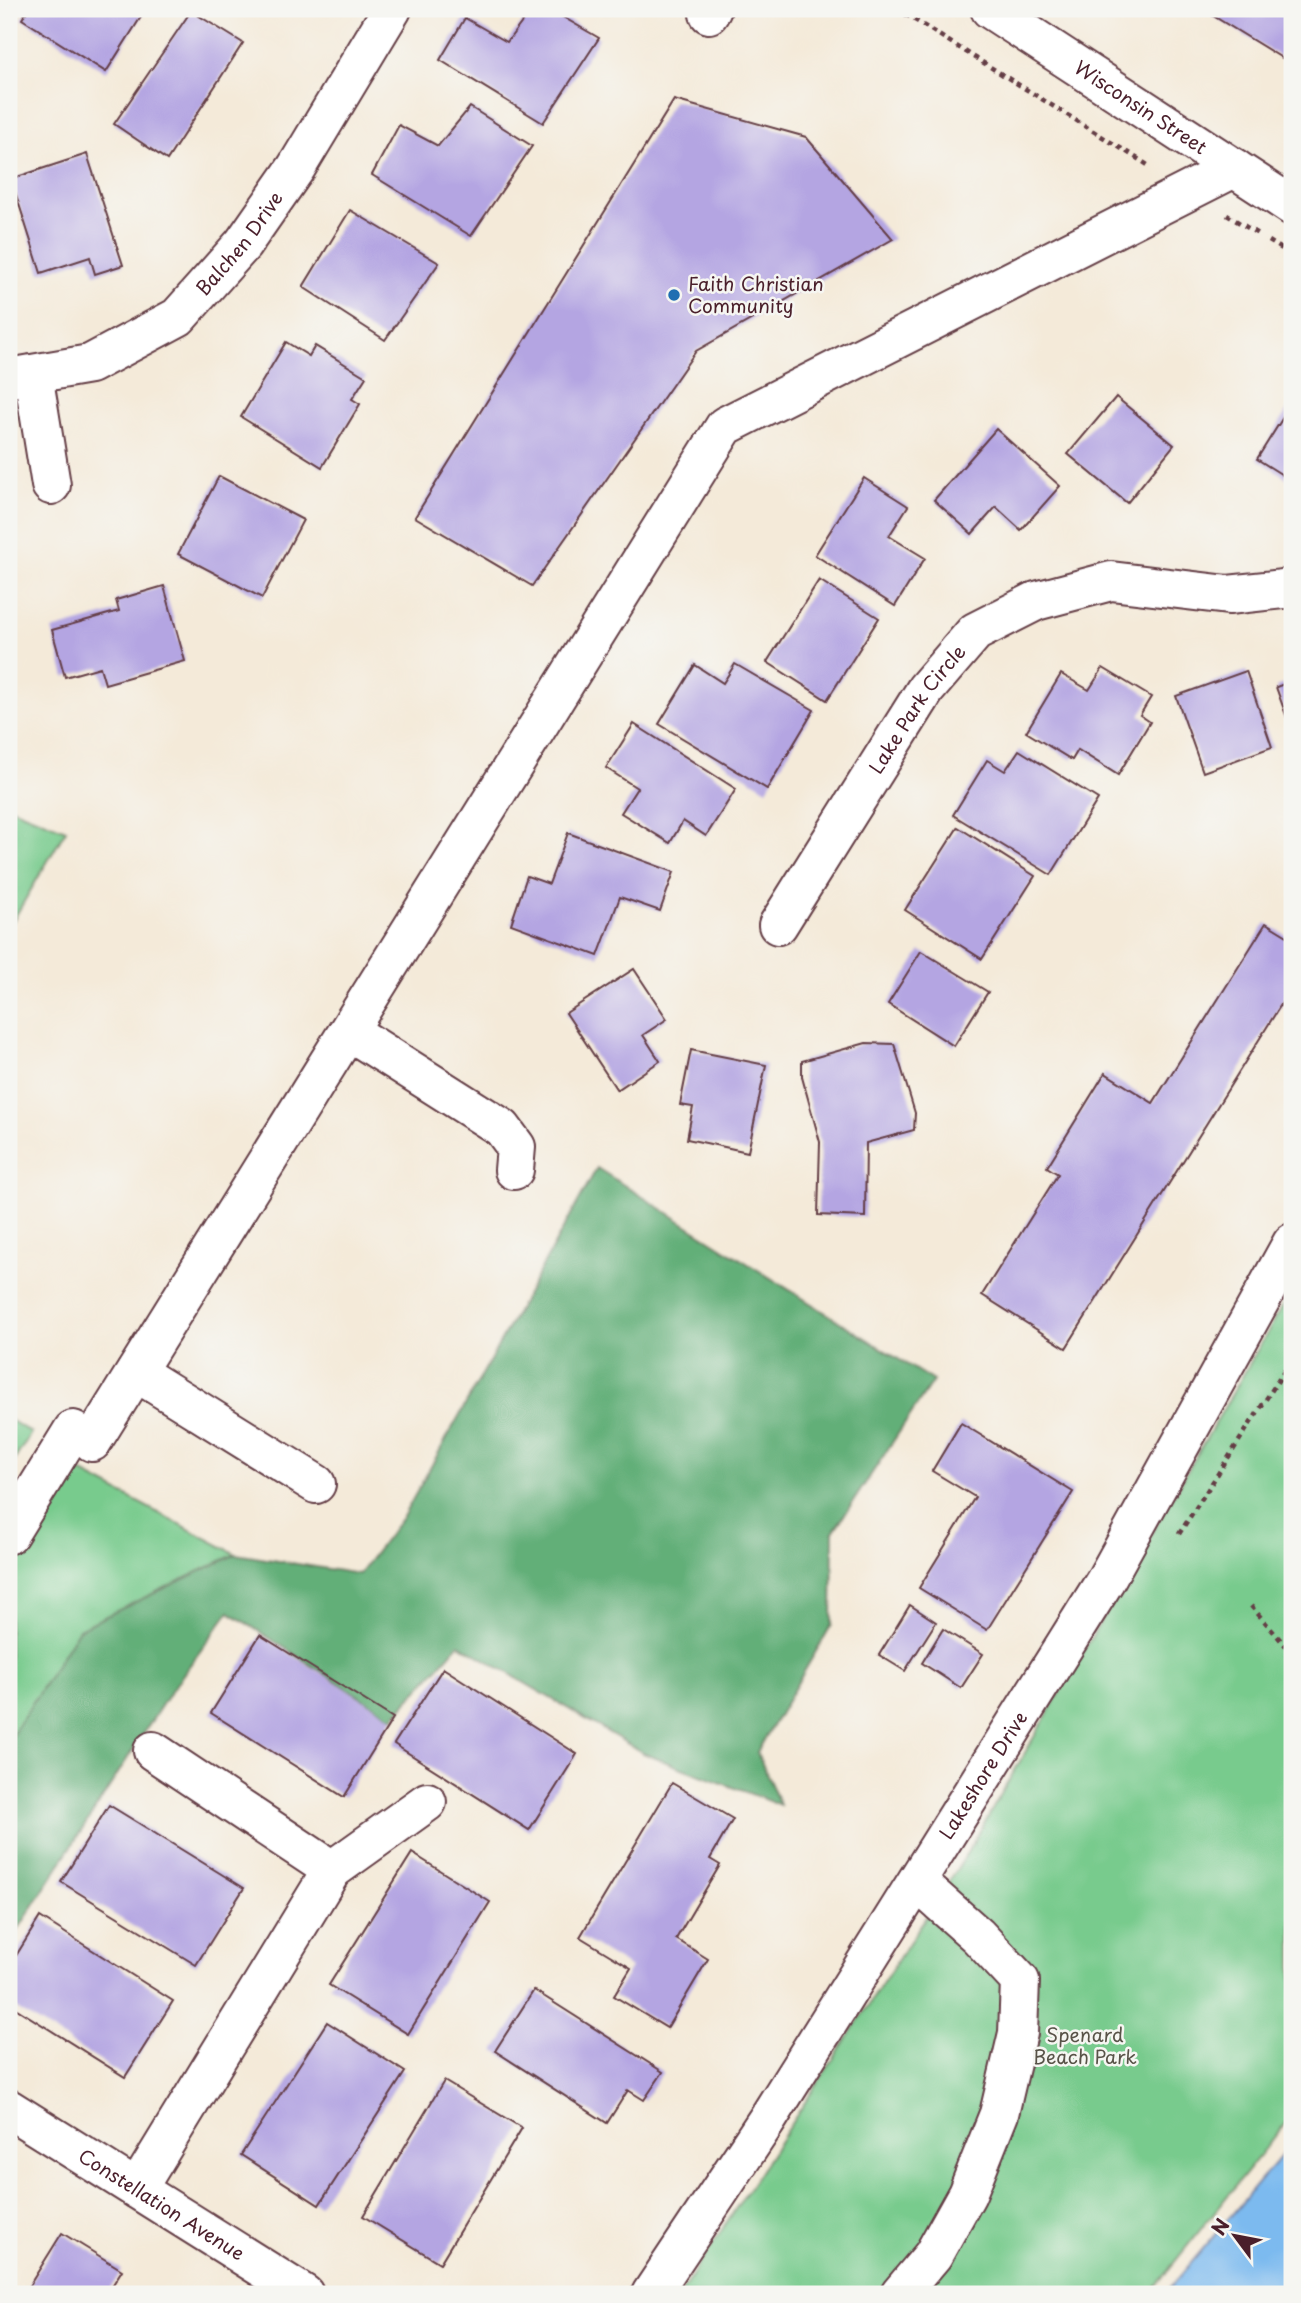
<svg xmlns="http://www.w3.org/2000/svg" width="1301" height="2303" viewBox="0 0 1301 2303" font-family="'Playpen Sans',sans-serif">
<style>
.green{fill:#78cb8d;stroke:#61755c;stroke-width:2}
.forest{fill:#62af78;stroke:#566752;stroke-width:2}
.water{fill:#7bbaef;stroke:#626c8d;stroke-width:2}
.building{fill:#b4a5e2}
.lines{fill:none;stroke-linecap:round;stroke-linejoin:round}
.minor-casing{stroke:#643d45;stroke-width:42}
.path{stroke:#643d45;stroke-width:4.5;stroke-dasharray:5 5;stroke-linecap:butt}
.minor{stroke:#fff;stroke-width:38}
.poi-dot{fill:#1f6fb2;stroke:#f6f6f2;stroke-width:2.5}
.labels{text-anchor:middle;stroke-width:5;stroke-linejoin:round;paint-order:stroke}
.street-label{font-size:19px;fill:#4a1f2b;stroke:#f6f6f2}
.poi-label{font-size:19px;fill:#4a1f2b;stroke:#f6f6f2;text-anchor:start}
.park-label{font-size:19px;fill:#585348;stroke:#f6f6f2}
</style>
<rect width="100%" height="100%" fill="#f6f6f2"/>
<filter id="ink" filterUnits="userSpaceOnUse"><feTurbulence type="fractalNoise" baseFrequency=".0143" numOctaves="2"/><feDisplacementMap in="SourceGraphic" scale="14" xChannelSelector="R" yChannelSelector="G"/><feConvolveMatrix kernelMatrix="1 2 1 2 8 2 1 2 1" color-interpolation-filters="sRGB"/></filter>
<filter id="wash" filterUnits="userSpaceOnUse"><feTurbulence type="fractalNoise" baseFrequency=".00686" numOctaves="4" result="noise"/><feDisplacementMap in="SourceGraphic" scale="28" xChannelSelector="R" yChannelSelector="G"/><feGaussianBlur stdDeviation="1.57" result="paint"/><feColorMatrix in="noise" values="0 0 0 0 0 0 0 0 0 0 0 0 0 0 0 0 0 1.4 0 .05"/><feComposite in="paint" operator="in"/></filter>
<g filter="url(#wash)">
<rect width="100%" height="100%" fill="#f4ead9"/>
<g class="green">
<polygon points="9,807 66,830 9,927"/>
<polygon points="1292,1290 1292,2115 1149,2294 680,2294 963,1860"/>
<polygon points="9,1419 31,1433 9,1469"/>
<polygon points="64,1463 236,1554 79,1629 9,1740 9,1550"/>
</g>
<polygon class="forest" points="597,1168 933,1381 833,1532 832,1624 757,1752 780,1805 645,1754 459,1644 393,1718 229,1612 170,1692 9,1944 9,1740 79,1629 236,1554 359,1574 404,1515"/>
<polygon class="water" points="1292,2143 1292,2294 1165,2294"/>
<g id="blocks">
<g class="building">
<polygon points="28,9 146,9 106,72 22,19"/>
<polygon points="532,9 549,9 599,38 543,123 440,60 465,18 507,42"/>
<polygon points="1202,9 1292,9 1292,60 1290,63"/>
<polygon points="191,11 243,43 167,160 114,124"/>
<polygon points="674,100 806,137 893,239 696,351 532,586 415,517"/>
<polygon points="470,107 532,146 471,236 372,175 399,125 438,146"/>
<polygon points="87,154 123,265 95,274 90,257 41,273 11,179"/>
<polygon points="350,210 439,263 385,340 303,287"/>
<polygon points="286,342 309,356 315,346 366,377 352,399 360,404 322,467 241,417"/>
<polygon points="1116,397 1174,445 1127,503 1068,454"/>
<polygon points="1292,403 1292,481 1257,459"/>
<polygon points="996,429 1060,486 1021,530 996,507 972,534 934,500"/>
<polygon points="219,476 303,520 262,598 178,554"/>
<polygon points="864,478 908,506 889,536 925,558 895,606 815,555"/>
<polygon points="819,580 879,618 827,700 767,662"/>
<polygon points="164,586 185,661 105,684 100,667 65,677 52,630 119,611 116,600"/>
<polygon points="735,664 814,710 767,789 659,724 695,665 723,683"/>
<polygon points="1103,668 1151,697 1140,715 1150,722 1118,775 1078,750 1072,760 1026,732 1061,674 1089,690"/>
<polygon points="1246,671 1272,747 1203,772 1176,696"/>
<polygon points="1292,681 1292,732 1276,687"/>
<polygon points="634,724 736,789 706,836 683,821 670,843 621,813 637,788 606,768"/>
<polygon points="1019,750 1098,799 1051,875 953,815 987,760 1005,771"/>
<polygon points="958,827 1035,876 982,959 905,910"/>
<polygon points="568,833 674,872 660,911 620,897 598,956 511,924 527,876 549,884"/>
<polygon points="1266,923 1292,939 1292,987 1066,1348 982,1295 1058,1174 1047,1167 1105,1073 1153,1103"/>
<polygon points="921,951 988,992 954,1046 888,1004"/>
<polygon points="634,969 667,1019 643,1035 660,1061 617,1090 566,1013"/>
<polygon points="866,1043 894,1044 915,1113 914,1130 866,1143 865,1217 818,1215 820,1142 802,1077 802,1061"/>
<polygon points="691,1050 766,1065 748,1152 687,1139 693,1107 680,1105"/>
<polygon points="961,1423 1073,1492 987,1630 919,1588 975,1497 932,1471"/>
<polygon points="910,1605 936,1622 905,1671 879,1655"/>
<polygon points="943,1629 983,1654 961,1688 922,1663"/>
<polygon points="260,1635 393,1718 344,1797 211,1713"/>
<polygon points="443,1668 577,1754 529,1830 394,1744"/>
<polygon points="672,1783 733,1819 710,1859 720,1865 676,1939 708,1959 667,2028 614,1996 631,1968 580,1937"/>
<polygon points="109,1805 244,1888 196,1965 61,1882"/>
<polygon points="412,1853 490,1902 408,2034 329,1985"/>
<polygon points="40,1917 173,2001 125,2077 9,2004 9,1967"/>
<polygon points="534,1990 663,2072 644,2100 628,2090 607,2123 495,2051"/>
<polygon points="327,2022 405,2072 319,2205 241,2155"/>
<polygon points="444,2081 522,2128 440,2263 363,2216"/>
<polygon points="62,2233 122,2270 107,2294 24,2294"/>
</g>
</g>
</g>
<g filter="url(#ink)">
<use href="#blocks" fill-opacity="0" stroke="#643d45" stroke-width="2"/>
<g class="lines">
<defs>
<g id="minor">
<path id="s1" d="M990,9L1292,206"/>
<polyline points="709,14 712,9"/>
<polyline points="33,374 51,485"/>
<path id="s2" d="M9,378L90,364L178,317L243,244L296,168L392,9"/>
<path id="s3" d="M778,925L926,689L975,632L1036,601L1111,581L1228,595L1292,588"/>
<polyline points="349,1031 502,1128 516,1147 514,1170"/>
<polyline points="136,1372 316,1484"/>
<polyline points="92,1442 725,426 1234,168"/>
<polyline points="9,1534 73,1430"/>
<polyline points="332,1870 427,1802"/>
<path id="s4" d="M9,2109L304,2294"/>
<polyline points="137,2189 332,1870 153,1751"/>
<path id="s5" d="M651,2294L767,2120L1105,1581L1292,1243"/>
<polyline points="900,2294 933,2255 967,2194 999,2114 1018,2033 1020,1981 978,1936 917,1882"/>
</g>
</defs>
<use href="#minor" class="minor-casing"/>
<g class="path">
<polyline points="897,9 1151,167"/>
<polyline points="1227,215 1261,236"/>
<polyline points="1269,241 1292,255"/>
<polyline points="1179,1534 1292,1359"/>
<polyline points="1251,1606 1292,1653"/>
</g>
<use href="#minor" class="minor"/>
</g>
</g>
<circle class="poi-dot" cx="674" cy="295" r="7"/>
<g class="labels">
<g class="street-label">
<text dy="7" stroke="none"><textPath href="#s1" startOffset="180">Wisconsin Street</textPath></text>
<text dy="7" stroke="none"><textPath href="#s2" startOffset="278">Balchen Drive</textPath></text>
<text dy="7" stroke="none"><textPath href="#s3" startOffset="257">Lake Park Circle</textPath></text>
<text dy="7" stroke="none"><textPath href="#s5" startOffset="616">Lakeshore Drive</textPath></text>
<text dy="7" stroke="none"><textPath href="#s4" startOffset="180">Constellation Avenue</textPath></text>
</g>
<g class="poi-label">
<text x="688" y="291">Faith Christian<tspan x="688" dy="22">Community</tspan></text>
</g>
<g class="park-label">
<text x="1085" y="2042">Spenard<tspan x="1085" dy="22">Beach Park</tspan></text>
</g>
</g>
<rect width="1301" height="2303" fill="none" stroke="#f6f6f2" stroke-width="35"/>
<g transform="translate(1235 2236) rotate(302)" stroke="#f6f6f2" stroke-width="5" paint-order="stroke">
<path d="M0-5L12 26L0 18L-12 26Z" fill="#4a1f2b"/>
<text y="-10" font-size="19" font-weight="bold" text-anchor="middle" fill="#4a1f2b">N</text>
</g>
</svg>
